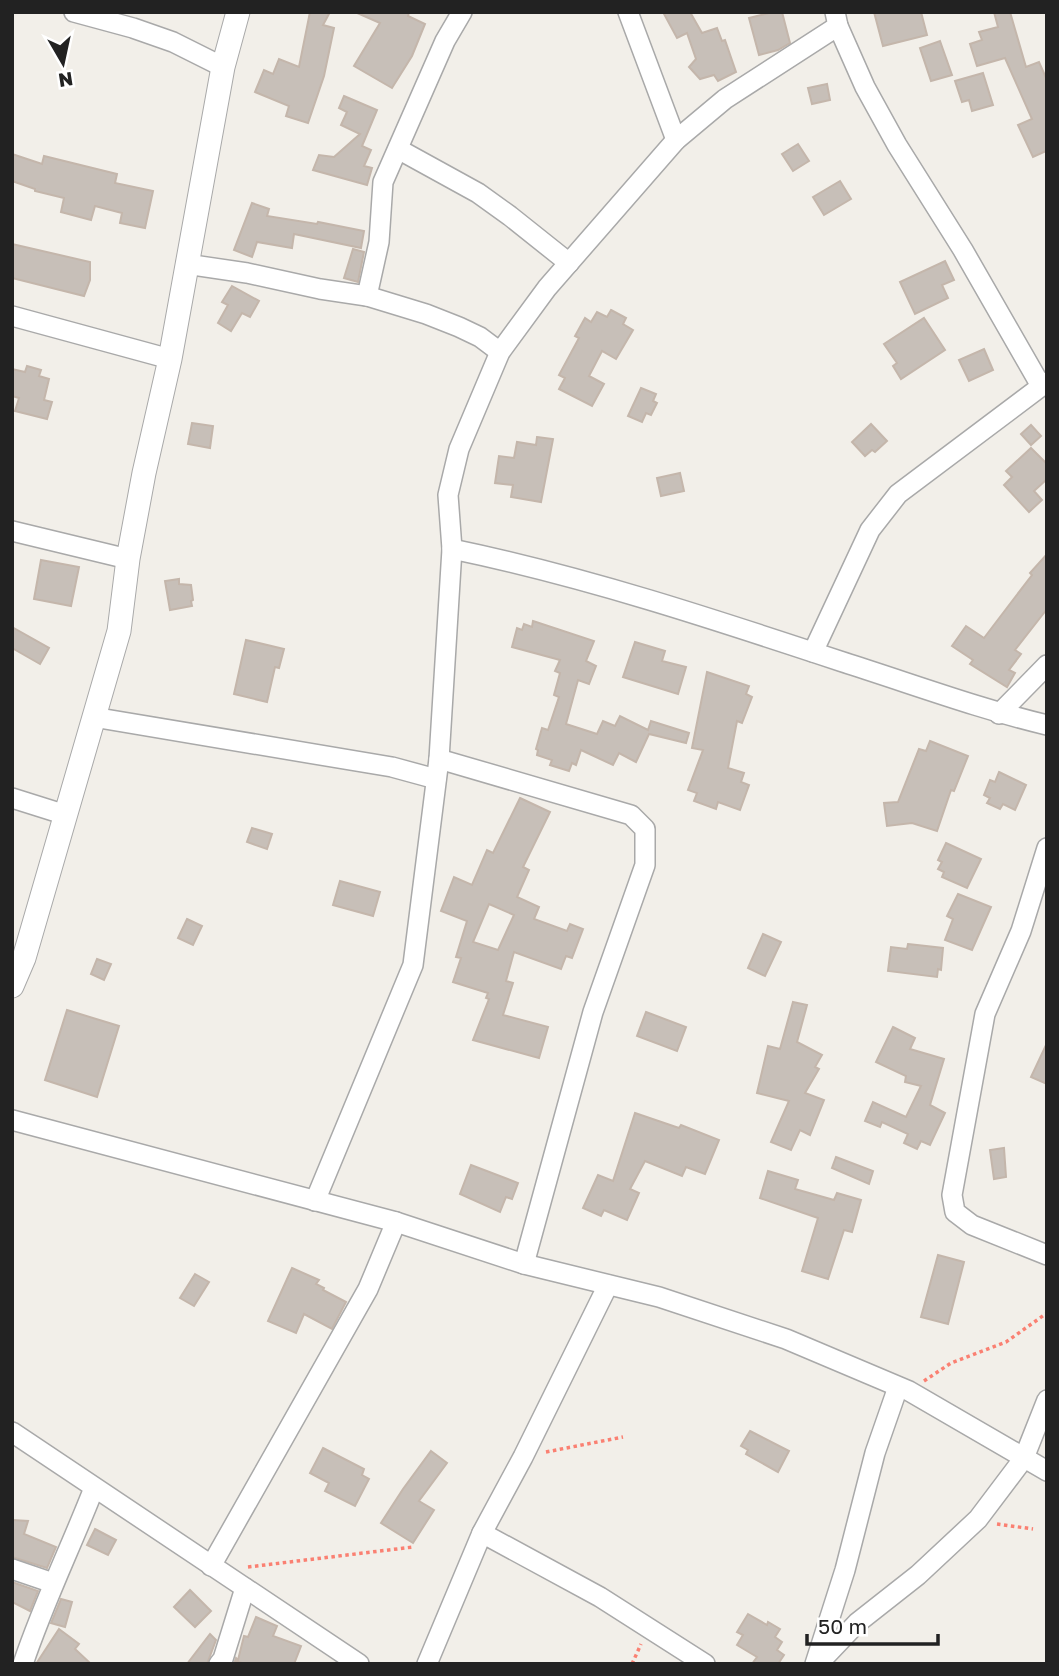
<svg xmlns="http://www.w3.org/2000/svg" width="1059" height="1676" viewBox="0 0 1059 1676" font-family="'Golos Text',sans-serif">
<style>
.building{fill:#c7bfb8;stroke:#c4b6ab;stroke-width:2;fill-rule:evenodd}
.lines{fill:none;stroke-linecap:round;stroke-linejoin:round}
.minor-casing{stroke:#a9a9a9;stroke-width:22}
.tertiary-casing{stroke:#a9a9a9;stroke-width:25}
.path{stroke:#fa8072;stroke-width:3.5;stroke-dasharray:3.5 3.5;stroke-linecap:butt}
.minor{stroke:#fff;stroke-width:19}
.tertiary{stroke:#fff;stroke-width:23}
</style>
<rect width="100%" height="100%" fill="#f2efe9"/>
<g class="building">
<polygon points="310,12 330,12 323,25 334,28 324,76 308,123 286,116 289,106 255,92 264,70 273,74 279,59 299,67"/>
<polygon points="355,12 409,12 408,16 425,24 412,56 392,88 354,66 380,23"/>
<polygon points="663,12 690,12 702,33 717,28 722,41 725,40 736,72 718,81 714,75 700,79 689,67 696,59 687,33 677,38"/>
<polygon points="773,12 782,12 790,43 778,50 759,55 749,18"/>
<polygon points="874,12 921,12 927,35 883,46"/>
<polygon points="994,12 1010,12 1026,67 1039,62 1047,80 1047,154 1046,151 1033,157 1018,125 1032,119 1005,58 977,66 970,44 982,40 979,32 998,27"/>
<polygon points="940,41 952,75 931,81 920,48"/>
<polygon points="983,73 993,105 972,111 969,100 962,102 955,81"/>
<polygon points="827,84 830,100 812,104 808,88"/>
<polygon points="344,96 377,110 362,146 371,150 364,166 372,168 367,185 313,170 319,155 334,157 360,134 341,125 347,112 339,108"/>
<polygon points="798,144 809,161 793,171 782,154"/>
<polygon points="12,154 42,164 44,156 117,174 115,183 153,191 145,228 120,223 122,213 95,206 91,220 61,212 64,198 35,191 35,189 12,181"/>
<polygon points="840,181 851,199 824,215 813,197"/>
<polygon points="252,203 269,209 267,216 317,224 318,222 364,231 361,248 294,234 292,248 257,242 252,257 234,250"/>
<polygon points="12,244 90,262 90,280 84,296 12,278"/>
<polygon points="353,249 364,252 358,282 344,278"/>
<polygon points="945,261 954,280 942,285 948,298 915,314 900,282"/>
<polygon points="232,286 259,301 250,317 242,313 231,331 218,323 228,305 222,302"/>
<polygon points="611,310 626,318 623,324 633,330 616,359 602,351 589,376 604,384 592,406 559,389 565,378 559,375 579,338 575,336 585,318 591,322 597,312 607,317"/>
<polygon points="924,318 945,350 901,379 893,366 897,363 884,344"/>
<polygon points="984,349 993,370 969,381 959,360"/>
<polygon points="27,366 41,370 39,376 49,379 44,400 52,402 47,419 15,411 19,398 12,396 12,369 25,372"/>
<polygon points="641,388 656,394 653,401 657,403 651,415 646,413 642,422 628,416"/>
<polygon points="192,423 213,426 210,448 188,444"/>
<polygon points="871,424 887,441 875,452 872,450 865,456 852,442"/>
<polygon points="1031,425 1041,436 1031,445 1021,434"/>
<polygon points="537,437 553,439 541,502 511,497 513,485 495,483 499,456 514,458 517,442 536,445"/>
<polygon points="1031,448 1047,464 1047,479 1034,491 1042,500 1029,512 1004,485 1012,477 1006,471"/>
<polygon points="680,473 684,491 661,496 657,478"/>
<polygon points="1047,554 1047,609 1015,650 1021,654 1009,670 1015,673 1007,687 970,664 973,660 952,646 966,626 984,638 1032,575 1030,573"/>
<polygon points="41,560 79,567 71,606 34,599"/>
<polygon points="179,579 179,584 191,585 193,600 191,601 192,606 170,610 165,581"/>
<polygon points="533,621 594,641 586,661 596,666 589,684 578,680 566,724 597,734 603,721 615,726 620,716 648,730 651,721 689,733 686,743 649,734 636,762 619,753 613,765 581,750 576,765 572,763 569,771 550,765 552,760 537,755 538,750 536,749 542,728 548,730 559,697 554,695 560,673 555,671 560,660 512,647 517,628 522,630 524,624 532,627"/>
<polygon points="12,627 49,648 40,664 12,648"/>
<polygon points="246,640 284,649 279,668 275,667 267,702 234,694"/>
<polygon points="635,642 665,651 662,661 686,667 678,694 623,677"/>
<polygon points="707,672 749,686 746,694 752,697 742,723 737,721 728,768 744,773 741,782 749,785 740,810 718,802 716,809 694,801 697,793 688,790 703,750 692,748"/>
<polygon points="930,741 968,756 954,791 951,790 937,831 912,823 887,826 884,803 898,802 919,749 926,751"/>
<polygon points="999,772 1026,785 1015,810 1003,804 1000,809 987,803 990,798 984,795 990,780 995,782"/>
<path d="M520,798L550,812L523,867L529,870L517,897L539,907L534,919L567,931L570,924L583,929L572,958L566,956L561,969L514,952L506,981L513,983L503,1015L548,1027L539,1058L473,1040L489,999L486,998L488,993L453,982L461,958L456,957L467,921L441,911L454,877L472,885L487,850L493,853ZM489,904L514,915L498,950L473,942Z"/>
<polygon points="252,828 272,834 267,849 247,842"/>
<polygon points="946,843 981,859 967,888 942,877 944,872 938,869 942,862 938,860"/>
<polygon points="340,881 380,892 373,916 333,905"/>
<polygon points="958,894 991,907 972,950 945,940 953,919 947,916"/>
<polygon points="187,919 202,926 193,945 178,938"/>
<polygon points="763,934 781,942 765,976 748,968"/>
<polygon points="908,944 943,948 941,970 938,969 937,977 888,971 891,947 907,949"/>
<polygon points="97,959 111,964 104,980 91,974"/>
<polygon points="793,1002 807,1005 797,1042 822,1055 815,1067 819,1069 805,1093 824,1100 810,1135 800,1130 791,1150 771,1142 789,1101 757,1093 768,1046 780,1049"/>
<polygon points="67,1010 119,1026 97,1097 45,1080"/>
<polygon points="646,1012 686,1027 677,1051 637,1036"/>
<polygon points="893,1027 915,1038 910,1049 944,1059 930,1105 945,1113 930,1145 921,1141 917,1149 904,1143 908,1134 882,1122 880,1127 865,1121 873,1102 906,1117 921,1086 905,1082 906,1076 876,1062"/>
<polygon points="1047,1043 1047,1084 1031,1077"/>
<polygon points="635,1113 679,1128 681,1125 719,1140 705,1174 686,1167 682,1176 645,1161 630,1189 639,1193 627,1220 604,1210 601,1216 583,1208 598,1175 613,1181"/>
<polygon points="1004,1148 1006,1177 994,1179 990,1150"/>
<polygon points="836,1157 873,1171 869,1184 832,1168"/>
<polygon points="471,1165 518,1183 512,1199 506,1197 500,1212 460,1194"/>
<polygon points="768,1171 798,1180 795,1189 834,1200 837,1193 861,1200 852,1232 844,1230 828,1279 802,1271 818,1218 760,1198"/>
<polygon points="938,1255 964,1262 948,1324 921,1317"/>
<polygon points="292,1268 319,1280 316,1284 324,1288 323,1290 346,1302 332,1329 304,1314 296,1333 268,1321"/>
<polygon points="195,1274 209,1282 194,1306 180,1298"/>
<polygon points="750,1431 789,1451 778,1472 746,1454 748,1450 741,1446"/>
<polygon points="323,1448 364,1469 362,1475 369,1479 355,1506 325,1491 329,1483 310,1473"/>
<polygon points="431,1451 447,1463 419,1501 434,1510 413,1543 381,1523 403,1489"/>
<polygon points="12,1520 28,1521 24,1534 56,1547 47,1568 12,1557"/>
<polygon points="95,1529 116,1540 108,1555 87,1545"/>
<polygon points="12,1582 38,1591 30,1611 12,1602"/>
<polygon points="190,1590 211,1611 195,1627 174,1607"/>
<polygon points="61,1599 72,1602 65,1627 51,1623"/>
<polygon points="748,1614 767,1625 768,1622 780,1629 775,1637 782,1642 777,1650 784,1655 778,1664 752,1664 757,1657 737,1645 743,1635 737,1632"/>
<polygon points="256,1617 277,1626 273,1636 301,1646 294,1664 245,1664 235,1661 236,1658 238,1660 244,1636 248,1637"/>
<polygon points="59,1629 79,1644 75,1649 91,1664 36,1664"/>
<polygon points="210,1634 216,1640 207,1664 187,1664"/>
</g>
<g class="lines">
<defs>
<g id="minor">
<polyline points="74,12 133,28 173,42 223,67"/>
<polyline points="628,12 676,140"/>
<polyline points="835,12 838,26 865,87 897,145 963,250 1041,386"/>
<polyline points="398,149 478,193 510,216 569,263"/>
<polyline points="186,264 247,273 320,289 367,296 426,314 459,327 480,337 500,352"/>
<polyline points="367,296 379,242 383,182 445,41 462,12"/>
<polyline points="12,316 170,359"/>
<polyline points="12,531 128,559"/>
<path d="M452,549C587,577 719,621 849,664C915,685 980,709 1047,725"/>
<polyline points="813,652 870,530 898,494 1047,382"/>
<polyline points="999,714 1047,665"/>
<polyline points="93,717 392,767 436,779"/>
<polyline points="439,759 631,815 645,829 645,865 593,1012 524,1264"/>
<polyline points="12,798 66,815"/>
<polyline points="1047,848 1021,931 985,1014 952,1195 955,1212 972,1225 1047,1255"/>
<polyline points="12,1120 396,1222 524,1264 659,1297 786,1339 909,1391 1047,1471"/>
<polyline points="315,1201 413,965 439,759 452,549 448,495 459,449 500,352 547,288 676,140 725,99 838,26"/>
<polyline points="12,1432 359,1664"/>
<polyline points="482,1533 523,1457 608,1285"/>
<polyline points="211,1566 368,1289 396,1222"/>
<polyline points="12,1569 53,1583"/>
<path d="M23,1664C43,1604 71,1547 94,1488"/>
<polyline points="219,1664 223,1659 245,1588"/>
<polyline points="427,1664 482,1533 600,1597 705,1664"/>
<polyline points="815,1664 845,1570 875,1453 898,1387"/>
<polyline points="818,1664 857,1623 918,1575 978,1519 1024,1458 1047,1400"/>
</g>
<polyline id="tertiary" points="12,986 24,958 119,631 128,559 144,473 170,359 223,67 238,12"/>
</defs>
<use href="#minor" class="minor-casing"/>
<use href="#tertiary" class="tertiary-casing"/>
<g class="path">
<polyline points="924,1381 951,1363 1006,1342 1047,1313"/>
<polyline points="546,1452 623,1437"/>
<polyline points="997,1524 1033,1529"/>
<polyline points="248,1567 413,1547"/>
<polyline points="632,1664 641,1644"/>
</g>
<use href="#minor" class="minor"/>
<use href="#tertiary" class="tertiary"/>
</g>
<rect width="1059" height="1676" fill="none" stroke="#222222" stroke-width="28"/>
<g transform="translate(63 63) rotate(171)" stroke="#ffffff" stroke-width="5" paint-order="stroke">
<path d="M0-5L12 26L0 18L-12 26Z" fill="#222222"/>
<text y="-10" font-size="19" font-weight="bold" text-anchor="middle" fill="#222222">N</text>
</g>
<path d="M807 1634v10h131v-10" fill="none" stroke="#222222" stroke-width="3.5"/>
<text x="818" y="1634" font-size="21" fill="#222222" stroke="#ffffff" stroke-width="5" paint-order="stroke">50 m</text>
</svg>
